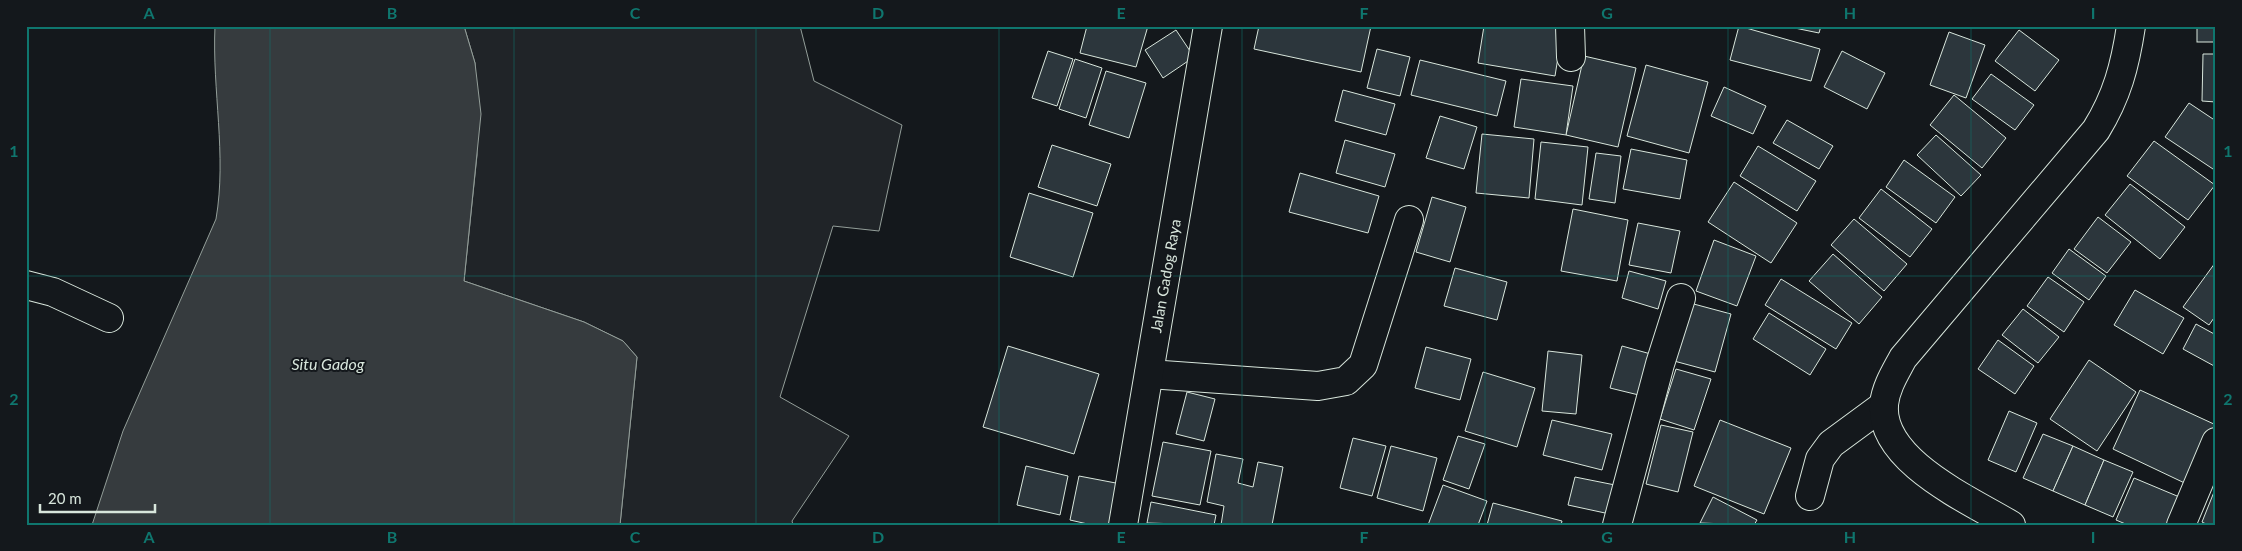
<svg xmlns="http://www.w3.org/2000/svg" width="2242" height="551" viewBox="0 0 2242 551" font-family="Lato,sans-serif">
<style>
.green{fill:#202428;stroke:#939e99}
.water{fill:#363b3e;stroke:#939e99}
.building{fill:#2c363c;stroke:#d8e6dc}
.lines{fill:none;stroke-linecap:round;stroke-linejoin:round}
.street-casing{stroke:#d8e6dc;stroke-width:30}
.street{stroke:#14181c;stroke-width:28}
.grid{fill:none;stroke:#0f766e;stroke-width:1;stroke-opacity:0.55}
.labels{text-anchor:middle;stroke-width:4;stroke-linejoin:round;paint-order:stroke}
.street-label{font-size:15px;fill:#d8e6dc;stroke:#14181c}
.water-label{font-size:16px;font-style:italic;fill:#d8e6dc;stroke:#14181c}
.neatline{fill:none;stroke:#0f766e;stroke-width:2}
.grid-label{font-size:16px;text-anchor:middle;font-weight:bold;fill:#0f766e}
</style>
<rect width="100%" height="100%" fill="#14181c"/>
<polygon class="green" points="464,26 800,26 814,81 902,125 879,231 833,226 780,397 849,436 792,521 793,525 620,525 637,357 623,341 584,322 464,281 477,155 475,63"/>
<path class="water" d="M215,26H464L475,63L481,114L464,281L584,322L623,341L637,357L620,525H92L123,431L216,219C227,155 212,90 215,26Z"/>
<g class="building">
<polygon points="1087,26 1148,26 1136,67 1080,53"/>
<polygon points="1259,26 1371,26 1361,72 1254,49"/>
<polygon points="1484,26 1563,26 1555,76 1478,63"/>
<polygon points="1739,26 1820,49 1811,81 1730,60"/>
<polygon points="1785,26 1821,26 1819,33"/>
<rect x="2197" y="26" width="19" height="16"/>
<polygon points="1176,30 1194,57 1163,78 1145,50"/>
<polygon points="2019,30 2059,60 2035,91 1995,61"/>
<polygon points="1949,32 1985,45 1966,98 1930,85"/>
<polygon points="1377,49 1410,57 1400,96 1367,88"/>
<polygon points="1048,51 1073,59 1057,106 1032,98"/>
<polygon points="1842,51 1885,73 1867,109 1824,87"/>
<polygon points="2203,54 2216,54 2216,102 2202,101"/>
<polygon points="1584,56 1636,68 1618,147 1566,135"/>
<polygon points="1075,59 1102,68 1086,118 1059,109"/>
<polygon points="1420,60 1506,81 1497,116 1411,95"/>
<polygon points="1646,65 1708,82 1689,153 1627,136"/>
<polygon points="1106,71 1146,83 1129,138 1089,125"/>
<polygon points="1991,74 2034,105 2015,130 1972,99"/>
<polygon points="1521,79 1573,86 1566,135 1514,127"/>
<polygon points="1724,87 1766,106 1753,134 1711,116"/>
<polygon points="1343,90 1395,104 1386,135 1335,121"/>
<polygon points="1954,95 2006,138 1982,168 1930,125"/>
<polygon points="2189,103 2216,121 2216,171 2165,137"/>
<polygon points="1440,116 1477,127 1464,169 1426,158"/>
<polygon points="1787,120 1833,146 1819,169 1773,143"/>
<polygon points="1482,134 1534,139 1529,198 1476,193"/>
<polygon points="1936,135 1981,175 1961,196 1917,155"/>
<polygon points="1345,140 1395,154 1385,187 1336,173"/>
<polygon points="2154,141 2215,185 2188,220 2127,176"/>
<polygon points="1541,142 1588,147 1582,205 1535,199"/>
<polygon points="1052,145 1111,164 1097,206 1038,187"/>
<polygon points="1758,146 1816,181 1797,211 1740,176"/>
<polygon points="1631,149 1687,160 1680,199 1623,189"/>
<polygon points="1596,153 1621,156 1615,203 1589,199"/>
<polygon points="1904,160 1955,197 1936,223 1886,187"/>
<polygon points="1300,173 1379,196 1368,233 1289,212"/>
<polygon points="1734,182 1797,223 1771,263 1708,222"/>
<polygon points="2130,184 2185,227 2160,259 2105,215"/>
<polygon points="1881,189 1932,229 1910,257 1859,218"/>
<polygon points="1029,193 1093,213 1073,277 1010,257"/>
<polygon points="1432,197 1466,207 1450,262 1416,252"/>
<polygon points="1573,209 1628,220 1617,281 1561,271"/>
<polygon points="2098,217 2131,242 2107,273 2074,249"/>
<polygon points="1854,219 1907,264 1884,291 1831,245"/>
<polygon points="1638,223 1680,231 1671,273 1629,265"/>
<polygon points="1714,240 1756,256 1737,306 1696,291"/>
<polygon points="2069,249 2106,276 2089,300 2052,273"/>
<polygon points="1833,254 1882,297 1859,324 1809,281"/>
<polygon points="2215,263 2216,315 2209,325 2183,307"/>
<polygon points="1455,268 1507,282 1497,320 1444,306"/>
<polygon points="1629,271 1666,281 1658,309 1622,298"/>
<polygon points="2048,277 2084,302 2064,332 2027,306"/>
<polygon points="1781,279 1852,323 1836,349 1765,305"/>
<polygon points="2135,290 2184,318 2163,354 2114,325"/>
<polygon points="1690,303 1731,314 1715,372 1674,361"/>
<polygon points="2023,309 2059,337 2038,363 2002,335"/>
<polygon points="1769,313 1826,349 1810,375 1753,339"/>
<polygon points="2196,324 2216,335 2216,367 2183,349"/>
<polygon points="1998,340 2034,366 2015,394 1978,369"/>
<polygon points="1008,346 1099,374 1074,454 983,427"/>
<polygon points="1622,346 1658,356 1647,397 1610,388"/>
<polygon points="1426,347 1471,359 1460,400 1415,388"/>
<polygon points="1548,351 1582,355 1576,414 1542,411"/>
<polygon points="2089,360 2136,392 2097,451 2050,419"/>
<polygon points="1676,369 1711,379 1694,430 1660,419"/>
<polygon points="1483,372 1535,388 1517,447 1465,431"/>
<polygon points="2140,390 2216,425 2216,439 2193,487 2113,449"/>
<polygon points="1187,392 1215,399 1204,441 1176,434"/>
<polygon points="2009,411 2037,423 2016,472 1988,460"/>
<polygon points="1552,420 1612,434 1602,470 1543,455"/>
<polygon points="1720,420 1791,448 1764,514 1694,486"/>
<polygon points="1661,425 1693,432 1678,492 1646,484"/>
<polygon points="2043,434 2073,446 2053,491 2023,478"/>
<polygon points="1458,436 1485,444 1469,489 1443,480"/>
<polygon points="1353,438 1386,446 1372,496 1340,488"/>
<polygon points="1163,442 1211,451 1200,505 1152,496"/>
<polygon points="1391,446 1437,458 1423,511 1377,498"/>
<polygon points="2073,446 2104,460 2085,505 2053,491"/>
<polygon points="1216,454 1243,459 1238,483 1253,487 1258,462 1283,467 1272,525 1221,525 1224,506 1207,502"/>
<polygon points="2104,460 2133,472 2113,517 2085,505"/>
<polygon points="1026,466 1068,476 1060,515 1017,505"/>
<polygon points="1079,476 1121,484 1113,525 1092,525 1070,520"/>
<polygon points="1575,477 1625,487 1619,516 1568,505"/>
<polygon points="2134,478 2189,501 2179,525 2128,525 2116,520"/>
<polygon points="1443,485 1487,501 1478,525 1428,525"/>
<polygon points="2214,492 2216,525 2208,525 2202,522"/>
<polygon points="1713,497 1757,520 1754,525 1700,523"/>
<polygon points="1151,502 1216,515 1214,525 1147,523"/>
<polygon points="1493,503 1562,521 1561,525 1487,525"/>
</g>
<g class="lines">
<defs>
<g id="street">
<polyline points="1570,26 1571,57"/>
<polyline points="26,285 53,292 109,318"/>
<polyline points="1149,374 1318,386 1346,381 1363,365 1409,220"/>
<polyline points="1810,496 1820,459 1831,444 1884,405"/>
<polyline points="1123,525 1208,26"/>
<polyline points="1617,525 1660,364 1681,298"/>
<path d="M2011,525C1970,500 1879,461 1884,404C1886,387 1895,373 1903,358L2096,130C2117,96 2125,66 2131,26"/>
<polyline points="2181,525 2216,442"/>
</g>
</defs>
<use href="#street" class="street-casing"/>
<use href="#street" class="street"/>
</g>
<path class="grid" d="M270,26V525M514,26V525M756,26V525M999,26V525M1242,26V525M1485,26V525M1728,26V525M1971,26V525M26,276H2216"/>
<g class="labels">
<g class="street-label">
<text transform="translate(1166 276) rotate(-80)" y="5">Jalan Gadog Raya</text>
</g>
<g class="water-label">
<text x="328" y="370">Situ Gadog</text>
</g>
</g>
<rect width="2242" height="551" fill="none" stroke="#14181c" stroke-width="55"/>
<path d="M40 504v8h115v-8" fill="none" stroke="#d8e6dc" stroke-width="2.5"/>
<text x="48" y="504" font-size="15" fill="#d8e6dc" stroke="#14181c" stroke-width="4" paint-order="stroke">20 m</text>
<rect x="28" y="28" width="2186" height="496" class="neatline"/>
<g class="grid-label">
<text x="149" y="19">A</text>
<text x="392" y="19">B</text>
<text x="635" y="19">C</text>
<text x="878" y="19">D</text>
<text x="1121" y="19">E</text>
<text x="1364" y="19">F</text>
<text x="1607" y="19">G</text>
<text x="1850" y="19">H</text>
<text x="2093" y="19">I</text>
<text x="14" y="157">1</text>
<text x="2228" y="157">1</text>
<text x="14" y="405">2</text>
<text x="2228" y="405">2</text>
<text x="149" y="543">A</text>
<text x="392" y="543">B</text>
<text x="635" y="543">C</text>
<text x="878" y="543">D</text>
<text x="1121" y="543">E</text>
<text x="1364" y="543">F</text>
<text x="1607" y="543">G</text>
<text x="1850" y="543">H</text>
<text x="2093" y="543">I</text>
</g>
</svg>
